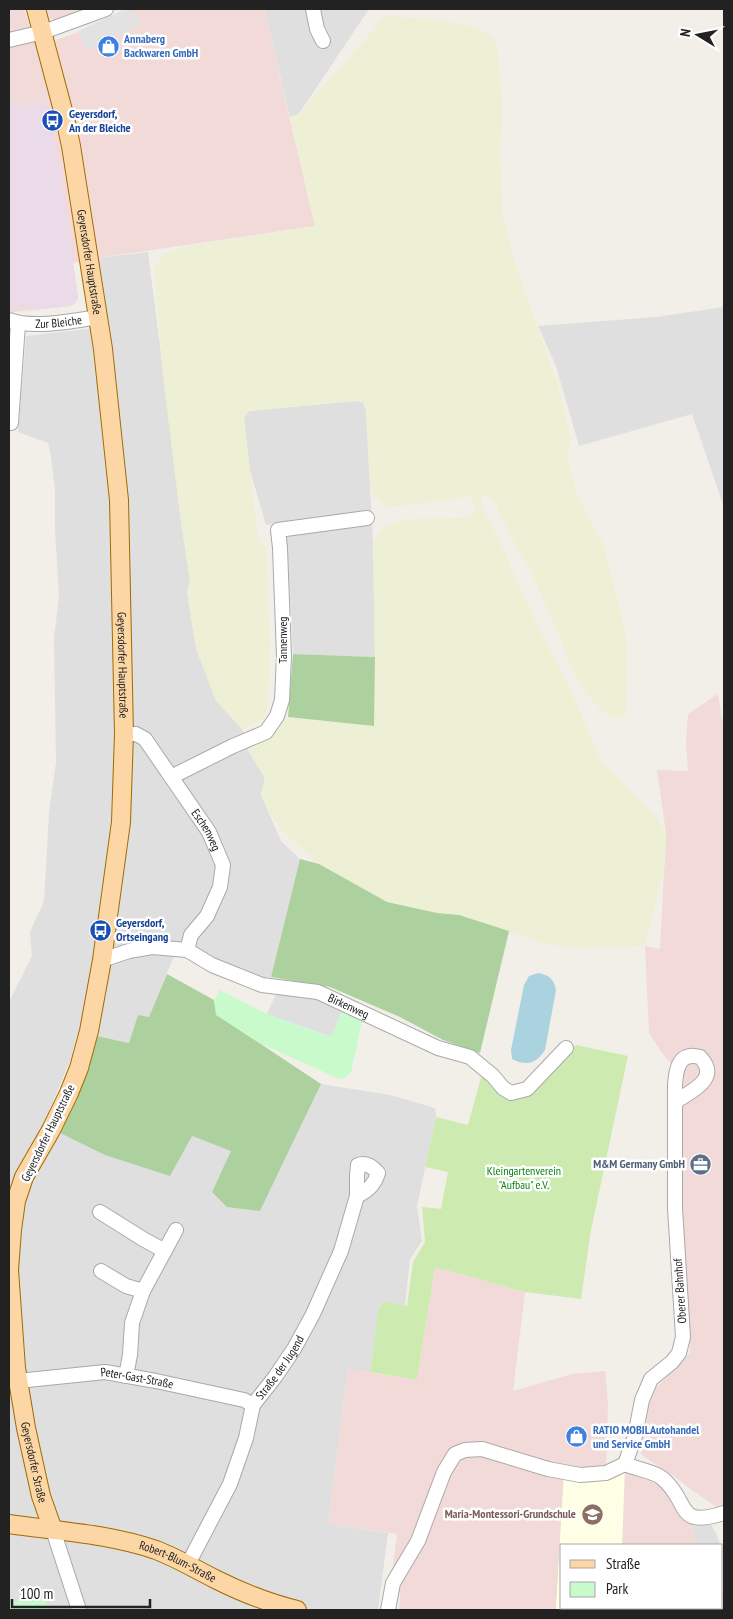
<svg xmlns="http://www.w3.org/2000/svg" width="733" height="1619" viewBox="0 0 733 1619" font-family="'PT Sans Narrow',sans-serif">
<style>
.residential{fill:#e0dfdf}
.commercial{fill:#f2dad9}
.industrial{fill:#ebdbe8}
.education{fill:#ffffe5}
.farmland{fill:#eef0d5}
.grass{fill:#cdebb0}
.forest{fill:#add19e}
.park{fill:#c8facc}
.parking{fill:#e2e2e2}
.water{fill:#aad3df}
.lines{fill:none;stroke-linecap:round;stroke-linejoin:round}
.minor-casing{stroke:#a9a9a9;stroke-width:16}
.major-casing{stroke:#a06b00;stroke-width:20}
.minor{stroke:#fff;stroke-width:14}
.major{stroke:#fcd6a4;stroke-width:18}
.labels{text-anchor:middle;stroke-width:5;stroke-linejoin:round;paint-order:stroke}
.shop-label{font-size:12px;font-weight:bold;fill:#366cbe;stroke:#fff;text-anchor:start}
.transit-label{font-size:12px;font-weight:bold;fill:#164399;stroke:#fff;text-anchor:start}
.street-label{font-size:12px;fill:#222;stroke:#fff}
.service-label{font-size:12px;font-weight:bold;fill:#4e5e75;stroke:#fff;text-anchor:end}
.park-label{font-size:12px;fill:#0c8416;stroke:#fff}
.education-label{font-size:12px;font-weight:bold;fill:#785e54;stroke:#fff;text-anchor:end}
</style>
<rect width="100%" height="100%" fill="#f2efe9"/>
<g class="residential">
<polygon points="264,9 369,9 298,115 290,117"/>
<polygon points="148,252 190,581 187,593 216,700 243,730 249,752 265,778 261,795 281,841 300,859 271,977 264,977 175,953 149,1018 138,1015 129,1043 92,1035 77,1035 70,1061 45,1121 55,1130 192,1136 232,1151 212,1192 260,1211 321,1084 390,1095 435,1108 436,1117 417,1206 422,1241 410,1259 405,1306 378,1309 370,1372 348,1370 328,1524 388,1533 378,1610 9,1610 9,1002 32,956 30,932 44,901 49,813 56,762 54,637 59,597 55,530 55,490 51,456 48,443 18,432 26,336 105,327 98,258"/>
<polygon points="724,307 724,507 692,414 579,446 556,366 538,326 656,317"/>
<polygon points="355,401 363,402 366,411 373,541 375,657 293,654 286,522 266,525 249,467 244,418 249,411"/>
<polygon points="276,994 307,996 342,1011 332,1037 267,1014"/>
<polygon points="711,1525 716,1533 720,1545 695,1545 693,1526"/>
</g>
<g class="commercial">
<polygon points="9,9 24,9 37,47 78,32 125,9 264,9 315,226 98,258 73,263 78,297 76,302 70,306 13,312 9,360"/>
<polygon points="46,9 86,9 60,19 49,19"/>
<polygon points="718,694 723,725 724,725 724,1523 715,1506 693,1491 674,1476 653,1463 641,1454 649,1404 656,1388 690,1353 679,1143 682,1076 662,1053 649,1033 645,946 660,949 666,833 657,770 688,771 686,742 688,714"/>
<polygon points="435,1267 525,1292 513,1391 572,1374 605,1371 608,1403 606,1473 564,1473 556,1610 399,1610 400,1595 393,1564 397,1534 328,1524 348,1369 417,1380"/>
<polygon points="625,1464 647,1472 686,1513 693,1526 695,1545 622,1545"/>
<polygon points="722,1592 724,1594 724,1610 618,1610 618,1608 722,1608"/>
</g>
<polygon class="industrial" points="9,90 10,90 14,106 45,102 54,142 56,145 78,297 76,302 71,306 35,310 20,306 17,310 12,312 9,311"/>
<polygon class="education" points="625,1464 622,1545 562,1545 562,1608 618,1608 618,1610 556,1610 564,1473"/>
<polygon class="farmland" points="386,16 426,19 468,25 489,35 497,45 503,109 500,149 503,215 513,257 557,382 571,436 567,459 578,497 603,543 618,601 627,641 626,714 616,719 603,712 585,692 571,668 557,630 534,579 503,520 495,503 486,494 481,496 483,509 502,547 537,625 570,688 601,761 657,818 666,833 665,864 645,946 573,948 546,944 459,915 437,913 387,902 319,864 284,833 271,816 261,795 265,778 249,751 259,744 280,721 288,717 374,726 375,657 373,541 385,527 407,519 464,518 476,511 470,495 451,500 389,507 374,498 370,485 366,411 363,402 355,401 249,411 244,418 258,538 266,549 270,643 268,707 263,719 243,730 216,701 196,649 187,593 190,581 181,523 163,376 154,266 167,252 181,247 315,226 290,117 298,114"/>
<polygon class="grass" points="576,1045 628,1056 591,1230 581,1299 525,1292 435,1267 417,1380 370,1372 378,1309 384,1302 407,1306 413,1262 425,1242 422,1207 441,1209 448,1172 425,1167 436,1117 468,1125 482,1074 502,1091 529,1091"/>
<g class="forest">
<polygon points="293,654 375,657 374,726 288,717"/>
<polygon points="300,859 319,864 387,902 437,913 459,915 509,931 480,1053 443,1040 400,1017 330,987 271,977"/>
<polygon points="167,974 214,1000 217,1015 321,1084 260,1211 227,1207 212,1192 231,1151 192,1136 170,1176 105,1155 56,1131 92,1035 129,1043 138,1015 149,1017"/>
</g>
<g class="park">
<polygon points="220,990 267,1014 331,1037 342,1011 362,1021 351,1072 346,1077 339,1079 260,1043 216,1015 214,1000"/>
<polygon points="45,1598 49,1610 9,1610 9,1603"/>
</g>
<polygon class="parking" points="127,9 134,9 141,25 86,51 78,31"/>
<path class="water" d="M538,973C549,975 554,979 556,990L545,1050C537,1063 526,1067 512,1059L511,1050L524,985L529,976Z"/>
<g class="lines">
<defs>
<g id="minor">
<polyline points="313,9 317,29 323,41"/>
<polyline points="9,40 43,32 106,9"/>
<path id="s1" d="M9,320C33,329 73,321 98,317"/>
<polyline points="11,423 18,324"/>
<path id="s2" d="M124,734H136L145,739L209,832L223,865L220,887L207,916L191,935L187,950"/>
<polyline points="171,777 233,746 266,732 277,716 282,700 284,656 280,548 278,530 367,518"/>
<path id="s3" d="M102,960L129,951L152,947L187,950L212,965L262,985L318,992L438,1048L470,1057L493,1076L503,1088L511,1093L527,1089L566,1048"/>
<polyline points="100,1212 143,1239 165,1251"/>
<polyline points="101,1271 126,1286 143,1291"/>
<polyline points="126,1376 130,1355 132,1323 143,1291 176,1230"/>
<path id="s4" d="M18,1381L105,1372L156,1381L244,1400L253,1405"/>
<path d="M625,1464C635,1469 654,1471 662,1478C691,1502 674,1529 724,1513"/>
<polyline points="53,1530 79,1610"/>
<path id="s5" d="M188,1564L230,1484L246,1438L253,1405L275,1377L294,1349L313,1314L341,1251L357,1196V1176L358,1165C366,1162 373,1167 378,1173C375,1184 368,1191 357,1196"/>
<path d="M388,1610L393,1583L418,1541L444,1472L455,1454L465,1450L482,1449L548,1469L580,1475L606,1473L625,1464L635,1436L642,1400L651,1379L672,1362L679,1353L683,1337L675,1208V1085C676,1069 679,1051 700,1057C721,1079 691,1091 675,1102"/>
</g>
<g id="major">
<path id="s6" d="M36,9L65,118L71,146L103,349L119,500L124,734L121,822L102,960L89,1031L79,1068L69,1093L51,1130L24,1177L16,1201L12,1230L9,1270L16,1368L26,1428L41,1496L53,1530"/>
<path id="s7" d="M9,1524C58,1531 109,1534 156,1550C177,1558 195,1569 215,1579C241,1592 268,1603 297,1610"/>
</g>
</defs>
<use href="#minor" class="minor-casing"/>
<use href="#major" class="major-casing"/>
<use href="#minor" class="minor"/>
<use href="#major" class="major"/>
</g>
<defs>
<symbol id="shop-disc" viewBox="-11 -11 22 22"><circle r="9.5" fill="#3f7fe0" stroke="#fff"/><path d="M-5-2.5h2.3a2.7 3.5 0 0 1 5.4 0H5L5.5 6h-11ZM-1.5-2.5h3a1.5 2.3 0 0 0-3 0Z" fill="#fff"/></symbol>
<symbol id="bus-disc" viewBox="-11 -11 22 22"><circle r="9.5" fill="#1a4fb4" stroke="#fff"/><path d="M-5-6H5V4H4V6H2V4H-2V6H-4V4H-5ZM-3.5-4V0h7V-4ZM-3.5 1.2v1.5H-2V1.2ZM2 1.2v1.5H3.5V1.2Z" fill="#fff"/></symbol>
<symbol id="office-disc" viewBox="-11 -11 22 22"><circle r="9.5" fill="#5c6f8a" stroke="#fff"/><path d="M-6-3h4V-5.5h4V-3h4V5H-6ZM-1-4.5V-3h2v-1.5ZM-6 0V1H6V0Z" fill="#fff"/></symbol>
<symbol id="school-disc" viewBox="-11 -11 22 22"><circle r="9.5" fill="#8d6e63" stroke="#fff"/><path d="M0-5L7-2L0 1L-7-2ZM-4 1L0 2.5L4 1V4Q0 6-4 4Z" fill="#fff"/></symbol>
</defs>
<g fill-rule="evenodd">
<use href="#shop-disc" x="96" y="34" width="25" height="25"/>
<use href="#bus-disc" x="40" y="108" width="25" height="25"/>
<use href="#bus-disc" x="88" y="918" width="25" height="25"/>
<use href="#office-disc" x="688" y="1152" width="25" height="25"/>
<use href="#shop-disc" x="564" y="1424" width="25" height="25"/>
<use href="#school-disc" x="580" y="1502" width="25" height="25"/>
</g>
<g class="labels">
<g class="shop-label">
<text x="124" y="43">Annaberg<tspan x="124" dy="14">Backwaren GmbH</tspan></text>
<text x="593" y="1434">RATIO MOBILAutohandel<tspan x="593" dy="14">und Service GmbH</tspan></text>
</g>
<g class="transit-label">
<text x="69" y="118">Geyersdorf,<tspan x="69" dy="14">An der Bleiche</tspan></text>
<text x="116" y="927">Geyersdorf,<tspan x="116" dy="14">Ortseingang</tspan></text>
</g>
<g class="street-label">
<text dy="4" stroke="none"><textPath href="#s6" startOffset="259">Geyersdorfer Hauptstraße</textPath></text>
<text dy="4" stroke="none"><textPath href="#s1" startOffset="50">Zur Bleiche</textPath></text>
<text transform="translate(283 640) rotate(-90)" y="4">Tannenweg</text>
<text dy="4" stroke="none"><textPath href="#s6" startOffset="664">Geyersdorfer Hauptstraße</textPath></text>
<text dy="4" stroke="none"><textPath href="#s2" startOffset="132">Eschenweg</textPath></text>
<text dy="4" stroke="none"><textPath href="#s3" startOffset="260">Birkenweg</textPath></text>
<text transform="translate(48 1133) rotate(-64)" y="4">Geyersdorfer Hauptstraße</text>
<text transform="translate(680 1291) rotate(-94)" y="4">Oberer Bahnhof</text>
<text dy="4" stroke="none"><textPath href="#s5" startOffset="219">Straße der Jugend</textPath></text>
<text dy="4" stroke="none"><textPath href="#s4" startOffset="120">Peter-Gast-Straße</textPath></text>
<text dy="4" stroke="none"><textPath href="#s6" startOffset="1482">Geyersdorfer Straße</textPath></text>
<text dy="4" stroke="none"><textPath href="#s7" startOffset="174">Robert-Blum-Straße</textPath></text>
</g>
<g class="service-label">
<text x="685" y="1168">M&amp;M Germany GmbH</text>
</g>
<g class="park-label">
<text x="524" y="1175">Kleingartenverein<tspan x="524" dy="14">"Aufbau" e.V.</tspan></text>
</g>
<g class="education-label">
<text x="576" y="1518">Maria-Montessori-Grundschule</text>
</g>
</g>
<rect width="733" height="1619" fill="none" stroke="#222222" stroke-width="20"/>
<rect x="560" y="1544" width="162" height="65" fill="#ffffff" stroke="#a7a7a7"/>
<rect x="570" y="1560" width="25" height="8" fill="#fcd6a4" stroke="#a7a7a7"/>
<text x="606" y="1569" font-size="15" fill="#222222">Straße</text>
<rect x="570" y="1582" width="25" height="15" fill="#c8facc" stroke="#a7a7a7"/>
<text x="606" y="1594" font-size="15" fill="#222222">Park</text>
<g transform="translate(698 35) rotate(280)" stroke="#ffffff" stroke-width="4" paint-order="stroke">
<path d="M0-4L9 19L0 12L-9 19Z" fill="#222222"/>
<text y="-8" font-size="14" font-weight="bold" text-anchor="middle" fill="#222222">N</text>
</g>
<path d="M12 1599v8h138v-8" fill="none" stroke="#222222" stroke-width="2.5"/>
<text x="20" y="1599" font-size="15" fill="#222222" stroke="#ffffff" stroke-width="4" paint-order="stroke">100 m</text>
</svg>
